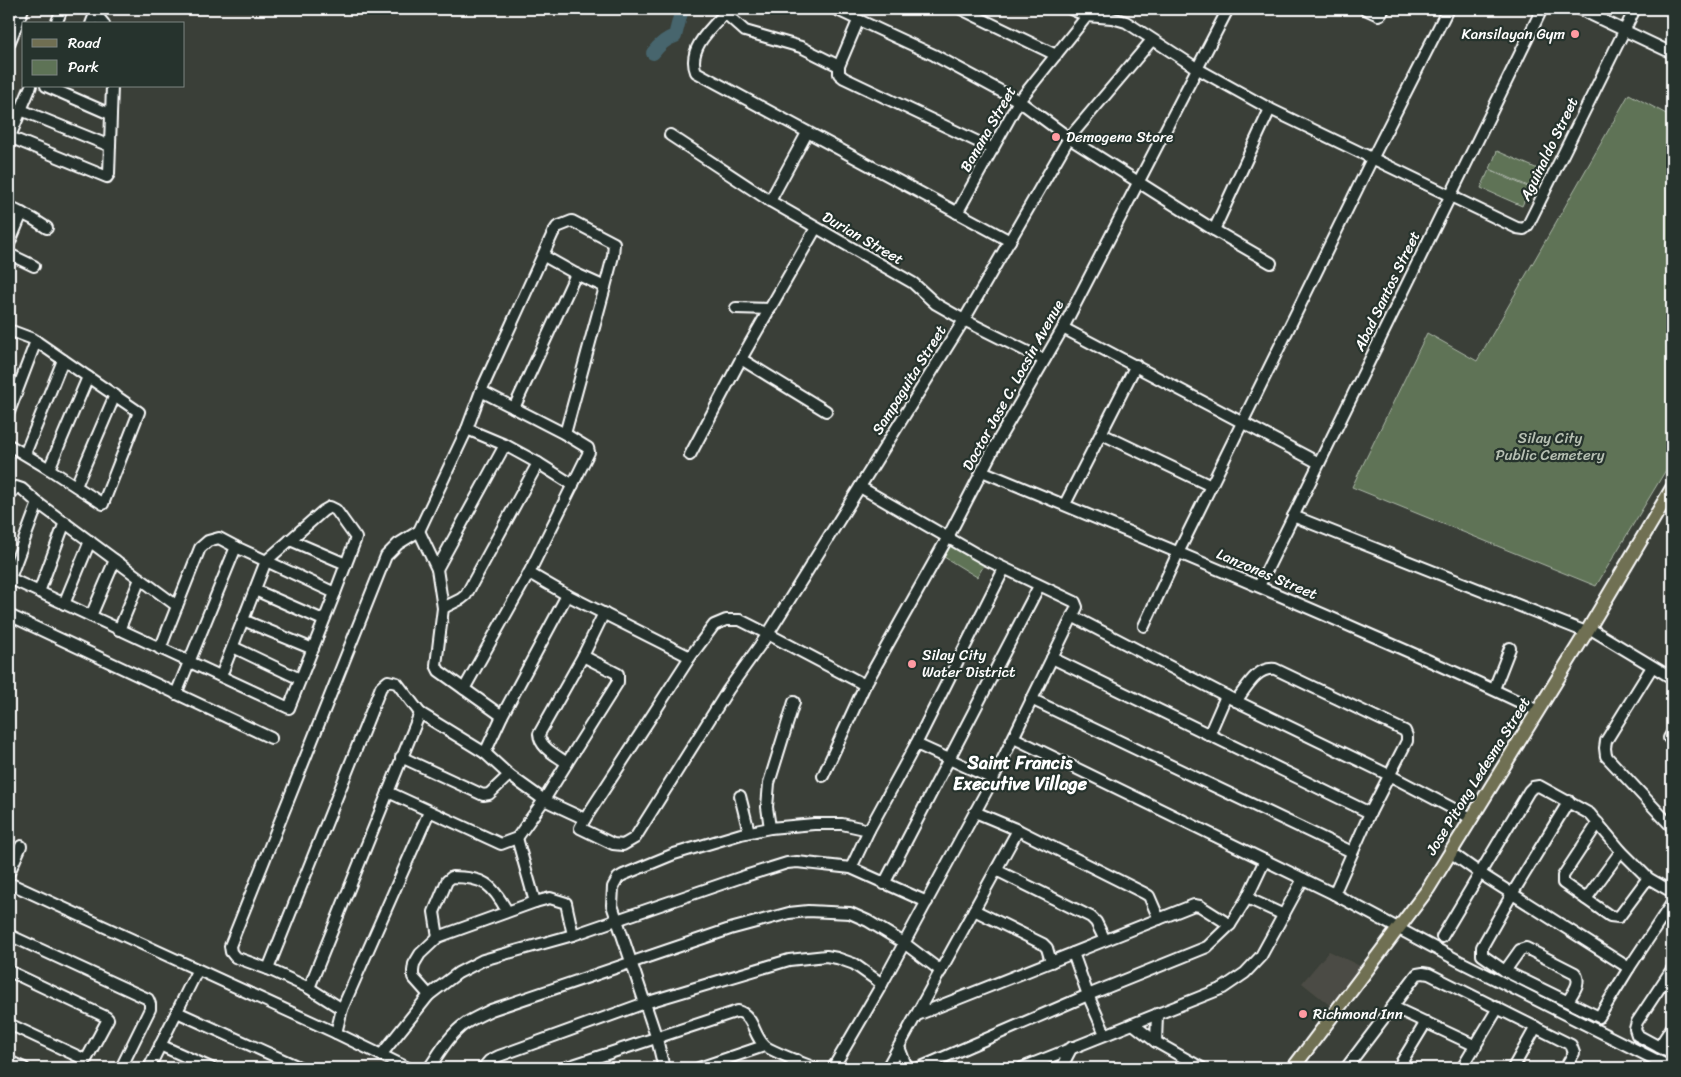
<svg xmlns="http://www.w3.org/2000/svg" width="1681" height="1077" viewBox="0 0 1681 1077" font-family="Sriracha,sans-serif">
<style>
.built{fill:#4c4c44}
.green{fill:#5e7356;stroke:#aeb9aa}
.lines{fill:none;stroke-linecap:round;stroke-linejoin:round}
.river{stroke:#46656d;stroke-width:14}
.minor-casing{stroke:#fff;stroke-width:14}
.major-casing{stroke:#fff;stroke-width:16}
.minor{stroke:#26332d;stroke-width:10}
.major{stroke:#706f52;stroke-width:12}
.poi-dot{fill:#ff9aa2;stroke:#26332d;stroke-width:2}
.labels{text-anchor:middle;stroke-width:4.5;stroke-linejoin:round;paint-order:stroke}
.poi-label{font-size:15px;fill:#fff;stroke:#26332d;text-anchor:start}
.street-label{font-size:15px;fill:#fff;stroke:#26332d}
.park-label{font-size:15px;fill:#b7c0b3;stroke:#26332d}
.quarter-label{font-size:18px;font-weight:bold;fill:#fff;stroke:#26332d}
</style>
<rect width="100%" height="100%" fill="#3a3f38"/>
<filter id="ink" filterUnits="userSpaceOnUse"><feTurbulence type="fractalNoise" baseFrequency=".02" numOctaves="2"/><feDisplacementMap in="SourceGraphic" scale="10" xChannelSelector="R" yChannelSelector="G"/><feConvolveMatrix kernelMatrix="1 2 1 2 8 2 1 2 1" color-interpolation-filters="sRGB"/></filter>
<g filter="url(#ink)">
<polygon class="built" points="1329,951 1362,967 1332,1007 1302,983"/>
<g class="green">
<polygon points="1629,94 1672,117 1672,460 1596,586 1352,487 1427,333 1477,361"/>
<polygon points="1497,151 1538,169 1530,187 1490,169"/>
<polygon points="1489,170 1530,188 1522,206 1481,188"/>
<polygon points="953,542 986,562 977,577 944,557"/>
</g>
<g class="lines">
<path class="river" d="M653,53C659,45 665,39 675,36L682,9"/>
<defs>
<g id="minor">
<path d="M729,9C715,25 686,47 696,72L1010,241"/>
<polyline points="835,9 934,55 1019,101 1072,140 1214,230 1270,109"/>
<polyline points="961,9 1056,55"/>
<polyline points="1071,9 1087,16 1112,18 1126,22 1198,69 1270,109 1517,228 1524,229 1528,225 1635,9"/>
<polyline points="1365,9 1378,15 1381,14 1384,9"/>
<polyline points="1579,9 1672,53"/>
<polyline points="9,13 10,9"/>
<polyline points="95,13 104,24"/>
<polyline points="725,13 745,31 801,47 839,66"/>
<polyline points="858,21 839,66 839,74 844,78 993,149"/>
<polyline points="56,24 62,9"/>
<polyline points="91,24 97,9"/>
<polyline points="9,44 23,9"/>
<polyline points="31,86 11,134 12,138 107,177 109,174 112,86"/>
<polyline points="46,86 110,114"/>
<polyline points="21,110 110,146"/>
<polyline points="670,135 770,201 913,283 936,304 964,320 1044,360"/>
<polyline points="770,201 807,133"/>
<polyline points="9,207 33,219 47,228"/>
<polyline points="957,213 1019,101 1087,16"/>
<polyline points="1214,230 1271,263"/>
<polyline points="9,244 22,213"/>
<polyline points="9,254 34,266"/>
<polyline points="544,256 576,274 605,287"/>
<polyline points="736,308 770,309"/>
<polyline points="1063,328 1319,463"/>
<polyline points="9,330 33,339 88,377 49,469 9,445"/>
<polyline points="741,359 826,411"/>
<polyline points="481,391 553,233 557,227 572,221 614,243 613,256 605,287 565,434"/>
<polyline points="514,408 576,274"/>
<polyline points="9,412 36,341"/>
<polyline points="1102,434 1211,486"/>
<polyline points="25,454 63,360"/>
<polyline points="690,455 741,359 816,228"/>
<polyline points="538,463 573,485"/>
<polyline points="49,469 103,504 139,412 88,377"/>
<path d="M982,471C1108,523 1234,575 1359,630C1419,656 1479,682 1538,711"/>
<polyline points="76,486 115,395"/>
<polyline points="9,496 16,487 22,489 38,503 177,606"/>
<polyline points="1065,504 1136,365"/>
<polyline points="1293,516 1586,632"/>
<polyline points="290,540 346,564"/>
<polyline points="437,569 505,445"/>
<polyline points="529,573 567,595 690,657"/>
<path d="M9,578C102,621 195,665 289,708L335,593L236,547L176,694"/>
<polyline points="10,578 38,503"/>
<polyline points="1259,586 1542,9"/>
<polyline points="255,590 323,620"/>
<polyline points="39,592 65,522"/>
<polyline points="64,604 90,541"/>
<polyline points="443,608 461,599 466,595 538,463 505,445 467,429"/>
<path d="M604,613L583,656L539,734C540,748 556,755 567,763L544,800L585,819L690,657L714,625L726,620H740L768,634L964,320L1069,138L1152,40"/>
<polyline points="9,615 271,738"/>
<polyline points="91,616 115,560"/>
<polyline points="1072,616 1236,701 1389,775 1471,818"/>
<polyline points="243,620 313,649"/>
<polyline points="1144,626 1178,553 1372,159 1448,9"/>
<polyline points="1589,628 1672,678"/>
<polyline points="119,630 140,579"/>
<polyline points="233,647 300,679"/>
<polyline points="160,649 200,548 208,541 219,538 236,547"/>
<polyline points="1052,658 1370,813"/>
<polyline points="1652,667 1606,741 1605,748 1606,756 1672,827"/>
<polyline points="221,676 266,561 323,511 330,507 336,510 356,538 335,593"/>
<polyline points="1494,689 1510,648"/>
<polyline points="1031,699 1352,852"/>
<path d="M1236,701C1247,687 1256,667 1275,669L1405,731L1407,736V741L1370,813L1334,894"/>
<polyline points="502,716 567,595"/>
<polyline points="1209,735 1226,696"/>
<polyline points="1014,738 1334,894 1459,961 1672,1068"/>
<polyline points="1669,738 1672,733"/>
<polyline points="916,744 993,779"/>
<polyline points="401,757 483,795 489,794 509,775 485,753"/>
<polyline points="567,763 618,682 618,674 583,656"/>
<polyline points="823,776 865,685 948,537 996,444 1063,328 1228,9"/>
<polyline points="388,792 501,844 517,838 544,800 509,775"/>
<polyline points="740,796 749,832"/>
<polyline points="1569,801 1512,894 1482,947 1482,955 1505,971 1599,1017 1629,968 1672,903"/>
<polyline points="975,812 1018,830 1144,893 1149,896 1159,919"/>
<polyline points="585,819 580,828 613,844 623,845 635,838 728,690 768,634 865,685"/>
<polyline points="1598,823 1563,876 1563,883 1610,916 1619,917 1648,878"/>
<polyline points="770,828 767,807 769,783 794,702"/>
<polyline points="517,838 535,902"/>
<polyline points="1450,852 1481,874 1629,968"/>
<polyline points="851,868 869,830 916,744 1004,569"/>
<polyline points="996,870 1091,917 1096,922 1105,940"/>
<polyline points="9,873 21,846"/>
<polyline points="9,883 336,1033 408,1068"/>
<polyline points="884,884 1039,586"/>
<polyline points="1247,898 1284,915"/>
<polyline points="1586,899 1621,851"/>
<polyline points="974,910 1043,944 1047,948 1051,962"/>
<polyline points="9,935 148,999 150,1004 150,1009 121,1068"/>
<path d="M438,937L434,912L447,881L452,877C484,877 492,884 507,911"/>
<polyline points="1442,937 1529,791 1533,787 1539,786 1590,814 1621,851 1648,878 1672,892"/>
<polyline points="1073,953 1088,995 1105,1034"/>
<polyline points="268,969 381,687 388,681 397,683 420,713 485,753 502,716 439,671 436,665 443,608 437,569 419,531"/>
<polyline points="1672,969 1637,1022 1635,1029 1637,1035 1672,1054"/>
<polyline points="9,971 106,1017 108,1019 86,1060 9,1024"/>
<path d="M1505,971L1520,950L1526,948L1575,973C1582,983 1573,992 1568,1001"/>
<polyline points="309,988 420,713"/>
<polyline points="429,995 413,977 413,971 414,964 420,954 438,937 535,902 550,898 566,903 573,935"/>
<polyline points="1393,1007 1476,1046"/>
<polyline points="342,1009 429,812"/>
<polyline points="177,1012 301,1068"/>
<polyline points="917,1015 1194,905 1200,906 1230,925"/>
<polyline points="1133,1024 1156,1042 1202,1068"/>
<polyline points="336,1033 342,1009 309,988 268,969 235,957 231,952 230,946 386,556 398,544 419,531 467,429 481,391 565,434 588,448 589,452 529,573 464,689"/>
<polyline points="1156,1042 1157,1014"/>
<polyline points="160,1045 211,1068"/>
<polyline points="899,1047 907,1068"/>
<polyline points="1659,1047 1672,1027"/>
<polyline points="381,1055 429,995 458,973 483,960 573,935 742,877 787,863 797,862 851,868 927,902"/>
<polyline points="9,1061 24,1068"/>
<polyline points="149,1068 197,971"/>
<path d="M429,1068C440,1052 450,1034 466,1023C474,1018 483,1014 491,1010L730,929L789,913L808,911L850,913L868,921L904,943L941,971"/>
<polyline points="483,1068 489,1061 499,1056 645,1003 789,960 826,956 837,958 854,964 882,984"/>
<path d="M564,1068L738,1011C754,1016 753,1035 764,1045C768,1050 805,1064 815,1068"/>
<polyline points="664,1068 657,1039 612,905 613,887 618,878 623,875 674,854 741,834 770,828 814,824 842,824 869,830"/>
<polyline points="699,1068 764,1046"/>
<polyline points="790,1068 797,1060"/>
<polyline points="833,1068 882,984 993,779 1077,607 1075,602 985,559 860,487"/>
<polyline points="887,1068 1018,830"/>
<polyline points="919,1068 1088,995 1207,947 1230,925 1247,898 1265,860"/>
<polyline points="1022,1068 1223,988 1245,973 1261,956 1303,879"/>
<polyline points="1061,1068 1072,1047"/>
<polyline points="1346,1068 1417,974 1423,973 1429,974 1571,1045 1574,1053 1565,1068"/>
<polyline points="1398,1068 1426,1022"/>
<polyline points="1462,1068 1498,1008"/>
<polyline points="1513,1068 1536,1027"/>
</g>
<polyline id="major" points="1293,1068 1428,889 1589,628 1672,488"/>
</defs>
<use href="#minor" class="minor-casing"/>
<use href="#major" class="major-casing"/>
<use href="#minor" class="minor"/>
<use href="#major" class="major"/>
</g>
</g>
<g class="poi-dot">
<circle cx="1575" cy="34" r="5"/>
<circle cx="1056" cy="137" r="5"/>
<circle cx="912" cy="664" r="5"/>
<circle cx="1303" cy="1014" r="5"/>
</g>
<g class="labels">
<g class="poi-label">
<text x="1565" y="39" text-anchor="end">Kansilayan Gym</text>
<text x="1066" y="142">Demogena Store</text>
<text x="922" y="660">Silay City<tspan x="922" dy="17">Water District</tspan></text>
<text x="1313" y="1019">Richmond Inn</text>
</g>
<g class="street-label">
<text transform="translate(988 129) rotate(-60)" y="5">Banana Street</text>
<text transform="translate(1549 149) rotate(-64)" y="5">Aguinaldo Street</text>
<text transform="translate(863 238) rotate(30)" y="5">Durian Street</text>
<text transform="translate(1387 291) rotate(-64)" y="5">Abad Santos Street</text>
<text transform="translate(909 380) rotate(-58)" y="5">Sampaguita Street</text>
<text transform="translate(1013 385) rotate(-61)" y="5">Doctor Jose C. Locsin Avenue</text>
<text transform="translate(1267 574) rotate(23)" y="5">Lanzones Street</text>
<text transform="translate(1478 776) rotate(-58)" y="5">Jose Pitong Ledesma Street</text>
</g>
<g class="park-label">
<text x="1550" y="443">Silay City<tspan x="1550" dy="17">Public Cemetery</tspan></text>
</g>
<g class="quarter-label">
<text x="1020" y="769">Saint Francis<tspan x="1020" dy="21">Executive Village</tspan></text>
</g>
</g>
<rect width="1681" height="1077" fill="none" stroke="#26332d" stroke-width="30"/>
<rect x="15" y="15" width="1651" height="1047" fill="none" stroke="#fff" stroke-width="2" filter="url(#ink)"/>
<rect x="22" y="22" width="162" height="65" fill="#26332d" stroke="#7d8581"/>
<rect x="32" y="39" width="25" height="8" fill="#706f52" stroke="#7d8581"/>
<text x="68" y="48" font-size="15" fill="#ffffff">Road</text>
<rect x="32" y="60" width="25" height="15" fill="#5e7356" stroke="#7d8581"/>
<text x="68" y="72" font-size="15" fill="#ffffff">Park</text>
</svg>
